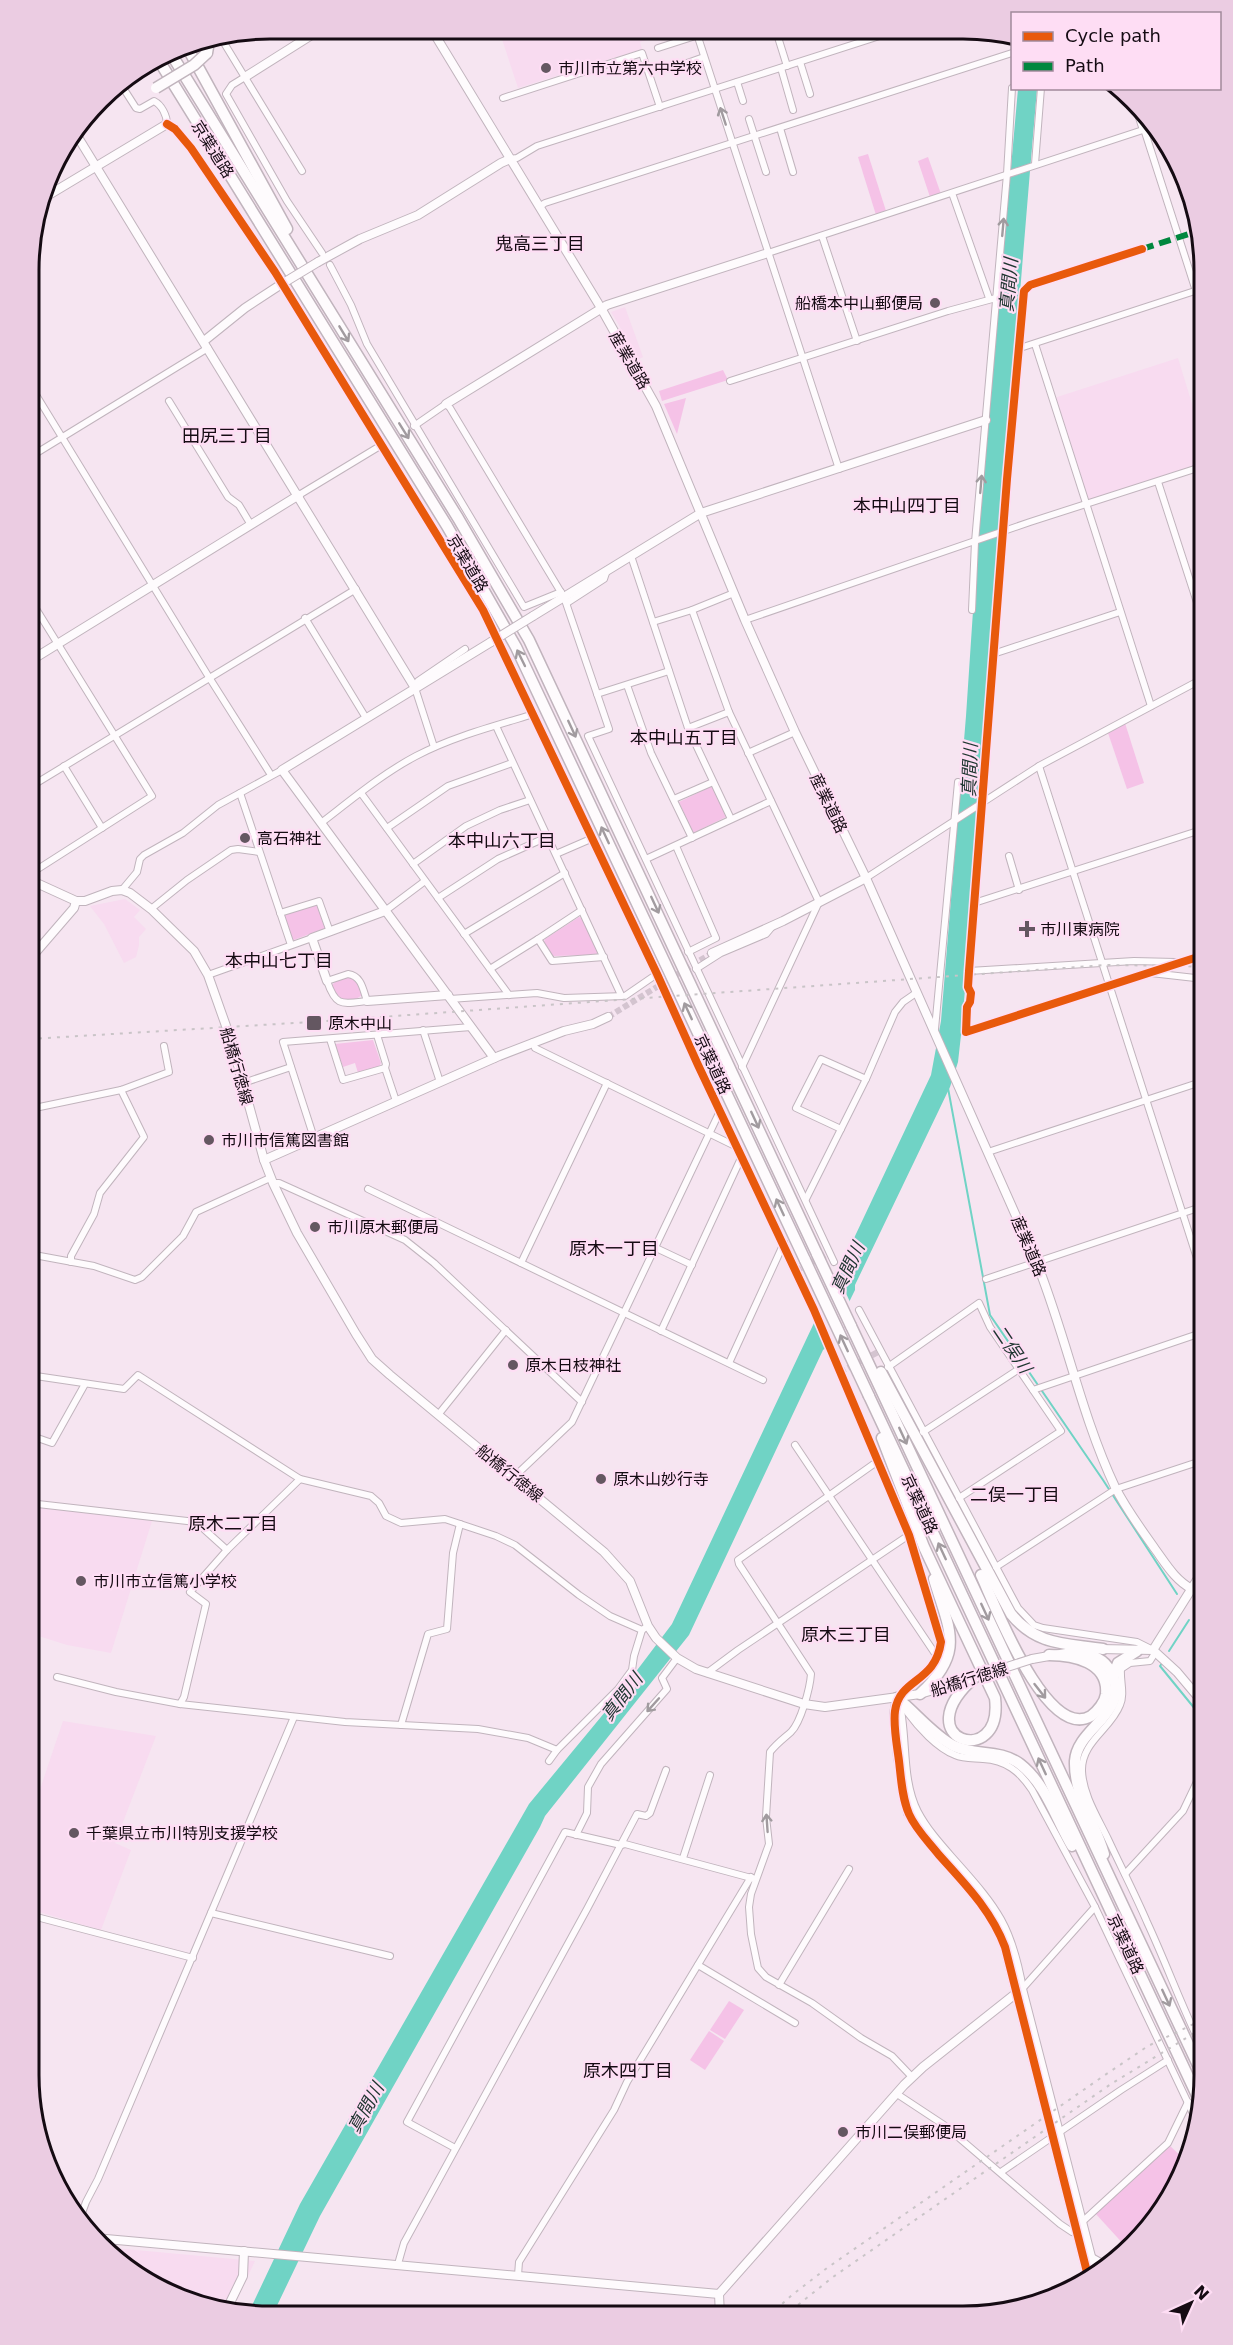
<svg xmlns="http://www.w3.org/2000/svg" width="1233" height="2345" viewBox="0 0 1233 2345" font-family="'DejaVu Sans','Noto Sans JP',sans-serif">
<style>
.built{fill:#f8dbf0}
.green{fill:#f5c2e7}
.water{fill:#70d3c5}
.pier{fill:#f6e5f1}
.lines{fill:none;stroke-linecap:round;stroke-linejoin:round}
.stream{stroke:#70d3c5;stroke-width:2}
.street-tunnel{stroke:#d4c4d0;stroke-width:6;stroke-dasharray:6 3;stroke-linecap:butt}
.street-casing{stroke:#c1b4bd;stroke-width:8}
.secondary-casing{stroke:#c1b4bd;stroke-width:10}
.highway-casing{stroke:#c1b4bd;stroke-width:13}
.street{stroke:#fefbfd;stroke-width:6}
.secondary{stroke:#fefbfd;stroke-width:8}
.highway{stroke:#fefbfd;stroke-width:10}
.rail{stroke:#c9c4c7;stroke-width:2;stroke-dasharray:3 6;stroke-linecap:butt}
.secondary-bridge-casing{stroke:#c1b4bd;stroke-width:10;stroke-linecap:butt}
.highway-bridge-casing{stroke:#c1b4bd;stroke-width:13;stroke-linecap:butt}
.secondary-bridge{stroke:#fefbfd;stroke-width:8}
.highway-bridge{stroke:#fefbfd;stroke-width:10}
.quiet{stroke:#00873e;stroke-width:6;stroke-dasharray:12 6;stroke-linecap:butt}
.cycleway-casing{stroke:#feddf4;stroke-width:11}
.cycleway{stroke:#e8590c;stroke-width:8}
.oneway{stroke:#a19b9f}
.poi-dot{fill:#645761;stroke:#feddf4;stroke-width:2}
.labels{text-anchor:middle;stroke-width:4.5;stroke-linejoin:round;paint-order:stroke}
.poi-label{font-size:16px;fill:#150b13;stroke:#feddf4;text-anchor:start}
.street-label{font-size:16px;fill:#150b13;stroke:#feddf4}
.neighbourhood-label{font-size:18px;fill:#150b13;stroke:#feddf4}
.water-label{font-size:18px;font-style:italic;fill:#1d342f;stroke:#feddf4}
.rim{fill:none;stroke:#150b13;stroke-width:3}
</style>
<rect width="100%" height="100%" fill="#f6e5f1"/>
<g class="built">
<polygon points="499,30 653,31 656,38 640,42 642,49 518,88"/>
<polygon points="625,307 643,357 639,359 611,312"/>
<polygon points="1178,358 1204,443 1204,463 1087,501 1054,398"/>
<polygon points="125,899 140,910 134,917 146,929 139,937 139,945 136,957 124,963 104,924 90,906"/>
<polygon points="36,1507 152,1521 111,1653 67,1645 29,1633 29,1529"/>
<polygon points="63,1721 156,1736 115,1843 131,1850 101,1930 29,1909 29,1822"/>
<polygon points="103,2247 255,2261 231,2312 163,2292 111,2257"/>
</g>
<g class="green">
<polygon points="868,154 886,211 876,215 858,157"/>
<polygon points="928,157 941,194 930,197 918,161"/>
<polygon points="723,370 728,380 662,401 659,391"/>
<polygon points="686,398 677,434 664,404"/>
<polygon points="1125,723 1144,783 1127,789 1108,733"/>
<polygon points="712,786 726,817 693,833 679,802"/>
<polygon points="316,904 318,905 326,928 291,941 283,917 284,915"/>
<polygon points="579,917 582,918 598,952 596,955 552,956 544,942 545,939"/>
<path d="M348,976L356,981L362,995C349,1006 335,1000 332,985L337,980Z"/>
<polygon points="373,1040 381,1063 379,1067 358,1073 355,1063 343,1067 335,1044"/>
<polygon points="729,2001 744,2010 725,2039 710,2030"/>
<polygon points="709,2031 724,2041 705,2070 690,2060"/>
<polygon points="1168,2144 1187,2162 1186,2167 1154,2222 1127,2248 1095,2213"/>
</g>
<path class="water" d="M1018,89H1037C1010,401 988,714 962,1026L958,1062L950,1087L855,1285V1290L827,1347L823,1350L689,1635L545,1816L540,1827L320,2216L273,2314H248L300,2204L529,1804L610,1706L672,1624L931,1075L941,1021L966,716L978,536Z"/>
<polygon class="pier" points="835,1270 851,1304 832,1343 816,1309"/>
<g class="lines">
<g class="stream">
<polyline points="948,1088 990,1315 1103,1480 1177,1594"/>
<polyline points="1169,1651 1189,1620"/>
<polyline points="1163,1662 1160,1666 1204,1720"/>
</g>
<g class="street-tunnel">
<polyline points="608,1017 712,953"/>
<polyline points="796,1271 830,1253"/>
<polyline points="840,1372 880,1351"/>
</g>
<defs>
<g id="street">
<polyline points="668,31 669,31"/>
<polyline points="696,31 839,469"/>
<polyline points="777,34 787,66"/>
<polyline points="221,38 302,171"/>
<polyline points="658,48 711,31"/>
<polyline points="800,62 810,94"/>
<polyline points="676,67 704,57"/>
<polyline points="781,68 793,110"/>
<polyline points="245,77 232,85 226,94 287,201 322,253"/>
<polyline points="737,82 743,101"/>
<path d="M120,83L136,108L140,109L154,101C162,105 167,116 167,124L175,129L191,148L275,272L483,610L657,974L698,1065L814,1310L909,1535L939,1633L940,1650L934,1665L925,1675L903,1691L898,1698"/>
<polyline points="503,98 642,53 660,107"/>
<polyline points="1134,102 1143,130"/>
<polyline points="749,119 766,172"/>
<polyline points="780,128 793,172"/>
<polyline points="1144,129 1196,291"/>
<polyline points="510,159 517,158 537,146 892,32"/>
<polyline points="1035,164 1041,88"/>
<polyline points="952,193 989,298"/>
<polyline points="539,207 545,203 1012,53"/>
<polyline points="822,236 857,341"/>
<polyline points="1142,249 1030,285 1024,291 1007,479 969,971 968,987 971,993 970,1002 967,1007 966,1032 1204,955"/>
<polyline points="768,253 1155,126"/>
<polyline points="330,265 351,305 367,344 524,607 561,592"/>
<polyline points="1035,344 1151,706"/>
<polyline points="1020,348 1204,288"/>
<polyline points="730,381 948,311 996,298"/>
<polyline points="30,385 207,674 271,775"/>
<polyline points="169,401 228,497 239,505 251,525"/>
<polyline points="414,426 446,404 450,408 562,594"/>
<polyline points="30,457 208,348"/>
<polyline points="1158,482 1204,624"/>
<polyline points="299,495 380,446"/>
<polyline points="631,556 688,728 731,819"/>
<polyline points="565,600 609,729 588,736 834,1262"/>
<polyline points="567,603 604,579 607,570"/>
<polyline points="692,610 729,712 819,902 742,1067"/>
<polyline points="972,610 975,542 1007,174 1012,88"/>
<polyline points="305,618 366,718"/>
<polyline points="745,620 1030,522 1204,466"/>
<polyline points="653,622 692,610 734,593"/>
<polyline points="993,654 1120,612"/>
<polyline points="627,685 651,753 692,838"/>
<polyline points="597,694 669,671"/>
<polyline points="496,726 621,995"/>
<polyline points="688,728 729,712"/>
<polyline points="434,747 415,688 418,681 465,649"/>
<polyline points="748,753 795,732"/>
<polyline points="64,766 102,828"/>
<polyline points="1039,766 1204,1280"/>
<polyline points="30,787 356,589"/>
<polyline points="240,793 291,945"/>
<polyline points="361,793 509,995"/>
<polyline points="674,799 713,782"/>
<path d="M321,823C351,800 382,774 416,756C452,737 494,726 534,714"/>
<polyline points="387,828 448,786 512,763"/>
<polyline points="676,846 716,938 688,952"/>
<polyline points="556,854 593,838"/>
<polyline points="1009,856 1019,890"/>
<polyline points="646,859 771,801"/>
<polyline points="413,864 466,826 500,810 530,800"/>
<polyline points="30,874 152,796 30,599"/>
<polyline points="866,878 1039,766 1204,678"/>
<polyline points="122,890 137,872 140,859 144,855 183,833 218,805 282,770"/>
<polyline points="438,898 498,859 547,837"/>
<polyline points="974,903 1204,829"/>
<polyline points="151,909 187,880 231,850 238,849 259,852"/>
<polyline points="385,911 425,881"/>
<polyline points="280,913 319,901 330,932"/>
<polyline points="464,934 565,873"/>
<polyline points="538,939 582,910"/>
<polyline points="490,969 538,939 552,961 604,957"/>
<polyline points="696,969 721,953 766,934 771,928"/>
<polyline points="969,971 1134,961 1175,962"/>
<polyline points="1151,973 1204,979"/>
<path d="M348,974C362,976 363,990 367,1001C341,1004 336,1007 327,981Z"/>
<polyline points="208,975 312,938"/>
<polyline points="450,999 537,993 564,998 625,996 657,974"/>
<polyline points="935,1029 958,782"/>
<polyline points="423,1030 440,1082"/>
<polyline points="377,1035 386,1064 385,1068 396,1101"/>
<polyline points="330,1039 343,1080 385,1068"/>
<polyline points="533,1042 535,1048 737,1147"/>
<polyline points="243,1083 291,1067"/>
<polyline points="30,1109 121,1090 169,1072 164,1046"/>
<polyline points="841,1129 796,1108 821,1059 866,1079"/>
<polyline points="314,1138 283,1042 471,1027"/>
<polyline points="988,1152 1204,1081"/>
<polyline points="273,1183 279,1183 405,1240 434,1263 582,1402"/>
<polyline points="368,1189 763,1380"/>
<polyline points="806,1199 866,1079 895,1012 903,1002 916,993"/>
<polyline points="656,1248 692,1265"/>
<polyline points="29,1254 94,1266 135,1280 142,1277 183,1236 196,1212 270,1178"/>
<polyline points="71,1262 71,1256 94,1214 100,1193 144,1137 121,1090"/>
<polyline points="521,1263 607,1083"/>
<polyline points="986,1279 1204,1206"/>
<path d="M859,1310L1018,1608L1034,1625L1043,1628L1137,1642L1153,1650L1155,1653L1150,1661L1130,1663L1121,1669C1120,1682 1125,1693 1120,1705C1111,1729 1081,1742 1082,1771C1083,1795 1098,1818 1108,1839C1121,1867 1135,1894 1147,1922C1167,1965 1183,2010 1204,2052"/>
<polyline points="661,1331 742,1156"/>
<polyline points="729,1363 784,1243"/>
<polyline points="888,1367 979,1303 990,1327 1061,1431 959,1498"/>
<polyline points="29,1375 124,1389 138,1375 300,1479 371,1496 379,1503 386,1516 401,1523 445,1519 496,1536 515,1545 579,1595 610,1616 642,1630 648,1626"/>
<polyline points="1033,1390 1204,1332"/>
<polyline points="438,1415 506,1330"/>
<polyline points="923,1432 1019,1369"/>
<polyline points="29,1435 52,1443 85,1384"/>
<polyline points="795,1445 938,1658"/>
<path d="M878,1461L738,1560L739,1564L811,1674C810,1688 801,1722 791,1732C783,1739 776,1744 770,1752L766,1817L769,1844L751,1894L749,1907L751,1934L758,1968L766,1977L812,2003L861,2038L892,2056L912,2077"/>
<polyline points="514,1477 572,1422 720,1111"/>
<polyline points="29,1503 196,1522 227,1550"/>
<polyline points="996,1567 1116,1489 1204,1460"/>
<polyline points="707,1673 738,1650 909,1535"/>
<polyline points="57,1677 116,1692 180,1704 345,1722 478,1729 528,1738 557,1750 618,1689 632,1670 634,1656 642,1630"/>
<polyline points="180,1704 184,1697 206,1604 190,1592 227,1550 300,1479"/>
<path d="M907,1712C918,1727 937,1748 955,1755C964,1759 974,1758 983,1759C1006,1760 1020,1772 1032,1790L1095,1907L1022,1989"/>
<polyline points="401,1725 428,1634 447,1629 453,1553 460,1524"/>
<polyline points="549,1761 557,1750"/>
<polyline points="576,1835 587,1813 588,1787 601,1764 667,1689 662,1678 677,1658"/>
<polyline points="683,1858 710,1775"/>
<polyline points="1125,1874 1183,1811 1204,1767"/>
<polyline points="1095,1907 1197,2122"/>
<polyline points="211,1913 390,1956"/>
<polyline points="29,1915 193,1958"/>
<polyline points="698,1965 795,2023"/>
<polyline points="779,1985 849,1869"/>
<polyline points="897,2094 944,2125 1060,2224 1072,2232 1078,2233"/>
<polyline points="455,2148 407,2122 565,1832 621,1845 625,1844 755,1879"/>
<polyline points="1001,2172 1121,2090 1168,2060"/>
<polyline points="79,2221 86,2202 98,2179 294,1717"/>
<polyline points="1082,2222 1168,2143 1188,2102"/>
<polyline points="1090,2256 1108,2266"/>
<polyline points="398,2264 404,2243 587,1909 637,1814 646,1816 650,1813 666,1770"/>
<polyline points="518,2275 519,2262 614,2110 627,2082 751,1877"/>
</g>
<g id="secondary">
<path d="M432,30L601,308L656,406L745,620L795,732L866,878L1036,1261C1066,1335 1081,1415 1115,1487C1126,1509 1141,1529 1155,1549C1166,1564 1175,1580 1192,1589"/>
<polyline points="245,77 321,29"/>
<polyline points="76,134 415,688"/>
<polyline points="42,199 167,124"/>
<polyline points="318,262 360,239 418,215 501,163 510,159"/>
<polyline points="204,341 245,308 280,285"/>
<polyline points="446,404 607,305 768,253"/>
<polyline points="533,616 701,513 986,420"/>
<polyline points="491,642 282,770 494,1058"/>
<polyline points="30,661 299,495"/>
<polyline points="30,880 76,901 85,901 112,891 122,890 130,893 151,909 194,951 208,975 231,1040 264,1160 273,1183 297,1233 356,1334 372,1359 390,1375 604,1552 630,1581 648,1626 656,1638 677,1658 696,1669 804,1704 825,1707 920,1694 976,1677"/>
<polyline points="712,953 783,921 866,878"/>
<polyline points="30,959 74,908 76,901"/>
<polyline points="327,981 312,938 385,911"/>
<polyline points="367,1001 448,995"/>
<polyline points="264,1160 499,1056 564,1031 593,1024 608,1017"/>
<polyline points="1099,1649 1153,1650 1177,1672 1204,1704"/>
<polyline points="1153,1650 1204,1569"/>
<polyline points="1032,1659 1083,1650"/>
<polyline points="897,1698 894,1714 898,1757 908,1813 918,1829 981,1903 993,1919 1005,1947 1089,2280"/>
<path d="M898,1700C907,1736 900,1779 917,1812C927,1831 942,1847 956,1863C997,1909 1011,1927 1022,1989L1096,2276"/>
<polyline points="95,2238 719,2294"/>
<polyline points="226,2311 243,2276 244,2251"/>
<polyline points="720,2316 719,2294 904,2085 923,2067 1019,1991"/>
</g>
<g id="highway">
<polyline points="186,45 287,229"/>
<polyline points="170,52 458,518 529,640 817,1254"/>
<polyline points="207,53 209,41"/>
<polyline points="158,59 447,526 516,647 805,1260"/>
<polyline points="851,1326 1204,2078"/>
<path d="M881,1372L1011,1614C1037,1646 1065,1643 1103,1649"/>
<polyline points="869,1396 1201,2104"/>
<path d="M882,1438L924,1547L995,1698C1004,1771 903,1740 975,1677"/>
<path d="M981,1575C995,1605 1047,1742 1091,1716C1098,1711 1105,1702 1106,1694C1109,1662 1073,1655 1049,1655"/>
<path d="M1077,1652C1092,1655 1104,1658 1111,1672C1132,1713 1077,1727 1075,1761C1074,1796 1095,1822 1104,1854"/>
<polyline points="1113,1676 1118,1663 1137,1651"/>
<path d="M920,1694C966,1652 949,1630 934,1579"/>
<path d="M897,1698C915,1712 934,1736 954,1746C975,1756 1000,1749 1020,1764C1046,1784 1056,1819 1072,1846"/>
</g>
</defs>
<use href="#street" class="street-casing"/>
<use href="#secondary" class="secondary-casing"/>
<use href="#highway" class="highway-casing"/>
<use href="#street" class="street"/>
<use href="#secondary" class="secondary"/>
<use href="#highway" class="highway"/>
<g class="rail">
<polyline points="30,1039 311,1022 1106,965 1186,966 1204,968"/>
<polyline points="769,2316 792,2295 827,2268 1105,2075 1148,2046 1204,2019"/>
<polyline points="784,2316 833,2277 1111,2084 1201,2029"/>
</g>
<defs>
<g id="secondary-bridge">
<polyline points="280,285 318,262"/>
<polyline points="491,642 533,616"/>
<polyline points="982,1675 1032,1659"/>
</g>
<g id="highway-bridge">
<polyline points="156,88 194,65 207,53"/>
<polyline points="817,1254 851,1326"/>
<polyline points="805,1260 869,1396"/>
</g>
</defs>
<use href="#secondary-bridge" class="secondary-bridge-casing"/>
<use href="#highway-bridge" class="highway-bridge-casing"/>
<use href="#secondary-bridge" class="secondary-bridge"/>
<use href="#highway-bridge" class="highway-bridge"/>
<polyline class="quiet" points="1142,249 1198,231"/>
<defs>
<g id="cycleway">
<path d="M167,124L175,129L191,148L275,272L483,610L657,974L698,1065L814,1310L909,1535L941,1642C935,1684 900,1677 895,1711C893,1726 897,1745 899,1761C901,1778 902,1798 909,1814C916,1830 929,1842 939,1855C965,1884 991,1910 1005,1947L1089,2280"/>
<polyline points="1142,249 1030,285 1024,291 1007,479 969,971 968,987 971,993 970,1002 967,1007 966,1032 1204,955"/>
</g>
</defs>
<use href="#cycleway" class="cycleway-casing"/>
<use href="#cycleway" class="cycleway"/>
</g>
<defs><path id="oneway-shaft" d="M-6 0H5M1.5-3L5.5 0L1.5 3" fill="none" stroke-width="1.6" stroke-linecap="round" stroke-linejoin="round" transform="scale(1.5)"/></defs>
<g class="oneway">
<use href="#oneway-shaft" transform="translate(723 116) rotate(-108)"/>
<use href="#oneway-shaft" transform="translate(1003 227) rotate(-85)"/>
<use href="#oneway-shaft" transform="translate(344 334) rotate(59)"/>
<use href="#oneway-shaft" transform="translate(404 431) rotate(58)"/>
<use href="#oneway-shaft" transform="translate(981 484) rotate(-85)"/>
<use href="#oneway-shaft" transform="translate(521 658) rotate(-116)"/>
<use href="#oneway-shaft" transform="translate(572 729) rotate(65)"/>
<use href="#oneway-shaft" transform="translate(605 835) rotate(-115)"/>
<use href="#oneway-shaft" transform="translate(655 905) rotate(65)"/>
<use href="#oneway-shaft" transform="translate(688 1011) rotate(-115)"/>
<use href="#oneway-shaft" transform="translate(755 1120) rotate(65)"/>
<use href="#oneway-shaft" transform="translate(780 1207) rotate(-115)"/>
<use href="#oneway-shaft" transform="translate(844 1343) rotate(-115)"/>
<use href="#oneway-shaft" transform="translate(903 1436) rotate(65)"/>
<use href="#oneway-shaft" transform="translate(942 1551) rotate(-115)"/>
<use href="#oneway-shaft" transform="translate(985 1612) rotate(65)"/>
<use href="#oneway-shaft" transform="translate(1040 1691) rotate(52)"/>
<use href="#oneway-shaft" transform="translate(653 1705) rotate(132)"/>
<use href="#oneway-shaft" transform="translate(1042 1766) rotate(-115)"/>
<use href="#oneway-shaft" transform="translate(767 1823) rotate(-94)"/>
<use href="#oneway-shaft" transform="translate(1166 1998) rotate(65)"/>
</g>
<g class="poi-dot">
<circle cx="546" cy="68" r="6"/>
<circle cx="935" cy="303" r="6"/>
<circle cx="245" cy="838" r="6"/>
<path d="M1024 920h6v6h6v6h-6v6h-6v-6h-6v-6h6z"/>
<rect x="306" y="1015" width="16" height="16" rx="3"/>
<circle cx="209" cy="1140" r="6"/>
<circle cx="315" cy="1227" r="6"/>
<circle cx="513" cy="1365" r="6"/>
<circle cx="601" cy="1479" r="6"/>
<circle cx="81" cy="1581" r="6"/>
<circle cx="74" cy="1833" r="6"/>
<circle cx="843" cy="2132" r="6"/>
</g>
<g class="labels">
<g class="poi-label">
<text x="558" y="74">市川市立第六中学校</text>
<text x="923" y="309" text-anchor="end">船橋本中山郵便局</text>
<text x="257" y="844">高石神社</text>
<text x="1040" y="935">市川東病院</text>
<text x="328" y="1029">原木中山</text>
<text x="221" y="1146">市川市信篤図書館</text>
<text x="327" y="1233">市川原木郵便局</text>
<text x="525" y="1371">原木日枝神社</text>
<text x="613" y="1485">原木山妙行寺</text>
<text x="93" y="1587">市川市立信篤小学校</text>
<text x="86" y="1839">千葉県立市川特別支援学校</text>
<text x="855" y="2138">市川二俣郵便局</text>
</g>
<g class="street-label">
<text transform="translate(213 149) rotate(58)" y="6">京葉道路</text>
<text transform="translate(630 360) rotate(60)" y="6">産業道路</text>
<text transform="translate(468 563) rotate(59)" y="6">京葉道路</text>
<text transform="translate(829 803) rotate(64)" y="6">産業道路</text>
<text transform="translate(713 1064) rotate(65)" y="6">京葉道路</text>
<text transform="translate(237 1066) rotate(74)" y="6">船橋行徳線</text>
<text transform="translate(1029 1246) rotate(67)" y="6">産業道路</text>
<text transform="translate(510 1473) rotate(39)" y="6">船橋行徳線</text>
<text transform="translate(920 1504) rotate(65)" y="6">京葉道路</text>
<text transform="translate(969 1679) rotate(-17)" y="6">船橋行徳線</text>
<text transform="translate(1126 1944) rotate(65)" y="6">京葉道路</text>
</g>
<g class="neighbourhood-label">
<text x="540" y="250">鬼高三丁目</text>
<text x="227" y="442">田尻三丁目</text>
<text x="907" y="512">本中山四丁目</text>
<text x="684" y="744">本中山五丁目</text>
<text x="502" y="847">本中山六丁目</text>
<text x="279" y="967">本中山七丁目</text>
<text x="614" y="1255">原木一丁目</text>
<text x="1015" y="1501">二俣一丁目</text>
<text x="233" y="1530">原木二丁目</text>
<text x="846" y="1641">原木三丁目</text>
<text x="628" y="2077">原木四丁目</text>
</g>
<g class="water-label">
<text transform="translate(1009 285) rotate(-85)" y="6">真間川</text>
<text transform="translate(970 770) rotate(-88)" y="6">真間川</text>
<text transform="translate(848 1268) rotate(-65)" y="6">真間川</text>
<text transform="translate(1012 1349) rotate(56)" y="6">二俣川</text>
<text transform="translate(622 1697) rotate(-52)" y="6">真間川</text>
<text transform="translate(366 2108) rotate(-61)" y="6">真間川</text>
</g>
</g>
<path d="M0 0H1233V2345H0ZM270 39H963A231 231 0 0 1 1194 270V2075A231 231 0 0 1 963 2306H270A231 231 0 0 1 39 2075V270A231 231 0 0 1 270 39Z" fill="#ebcce2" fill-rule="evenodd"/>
<path class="rim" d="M270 39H963A231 231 0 0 1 1194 270V2075A231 231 0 0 1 963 2306H270A231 231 0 0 1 39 2075V270A231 231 0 0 1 270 39Z"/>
<rect x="1011" y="12" width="210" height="78" fill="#feddf4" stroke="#a1899a" stroke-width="1.5"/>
<rect x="1023" y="32" width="30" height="9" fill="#e8590c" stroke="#a1899a" stroke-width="1.5"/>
<text x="1065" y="42" font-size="18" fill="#150b13">Cycle path</text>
<rect x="1023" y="62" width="30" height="9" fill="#00873e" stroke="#a1899a" stroke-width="1.5"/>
<text x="1065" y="72" font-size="18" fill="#150b13">Path</text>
<g transform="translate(1191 2303) rotate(45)" stroke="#feddf4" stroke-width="4.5" paint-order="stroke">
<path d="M0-4.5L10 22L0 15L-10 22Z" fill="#150b13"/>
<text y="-9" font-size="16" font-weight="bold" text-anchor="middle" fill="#150b13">N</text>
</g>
</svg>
